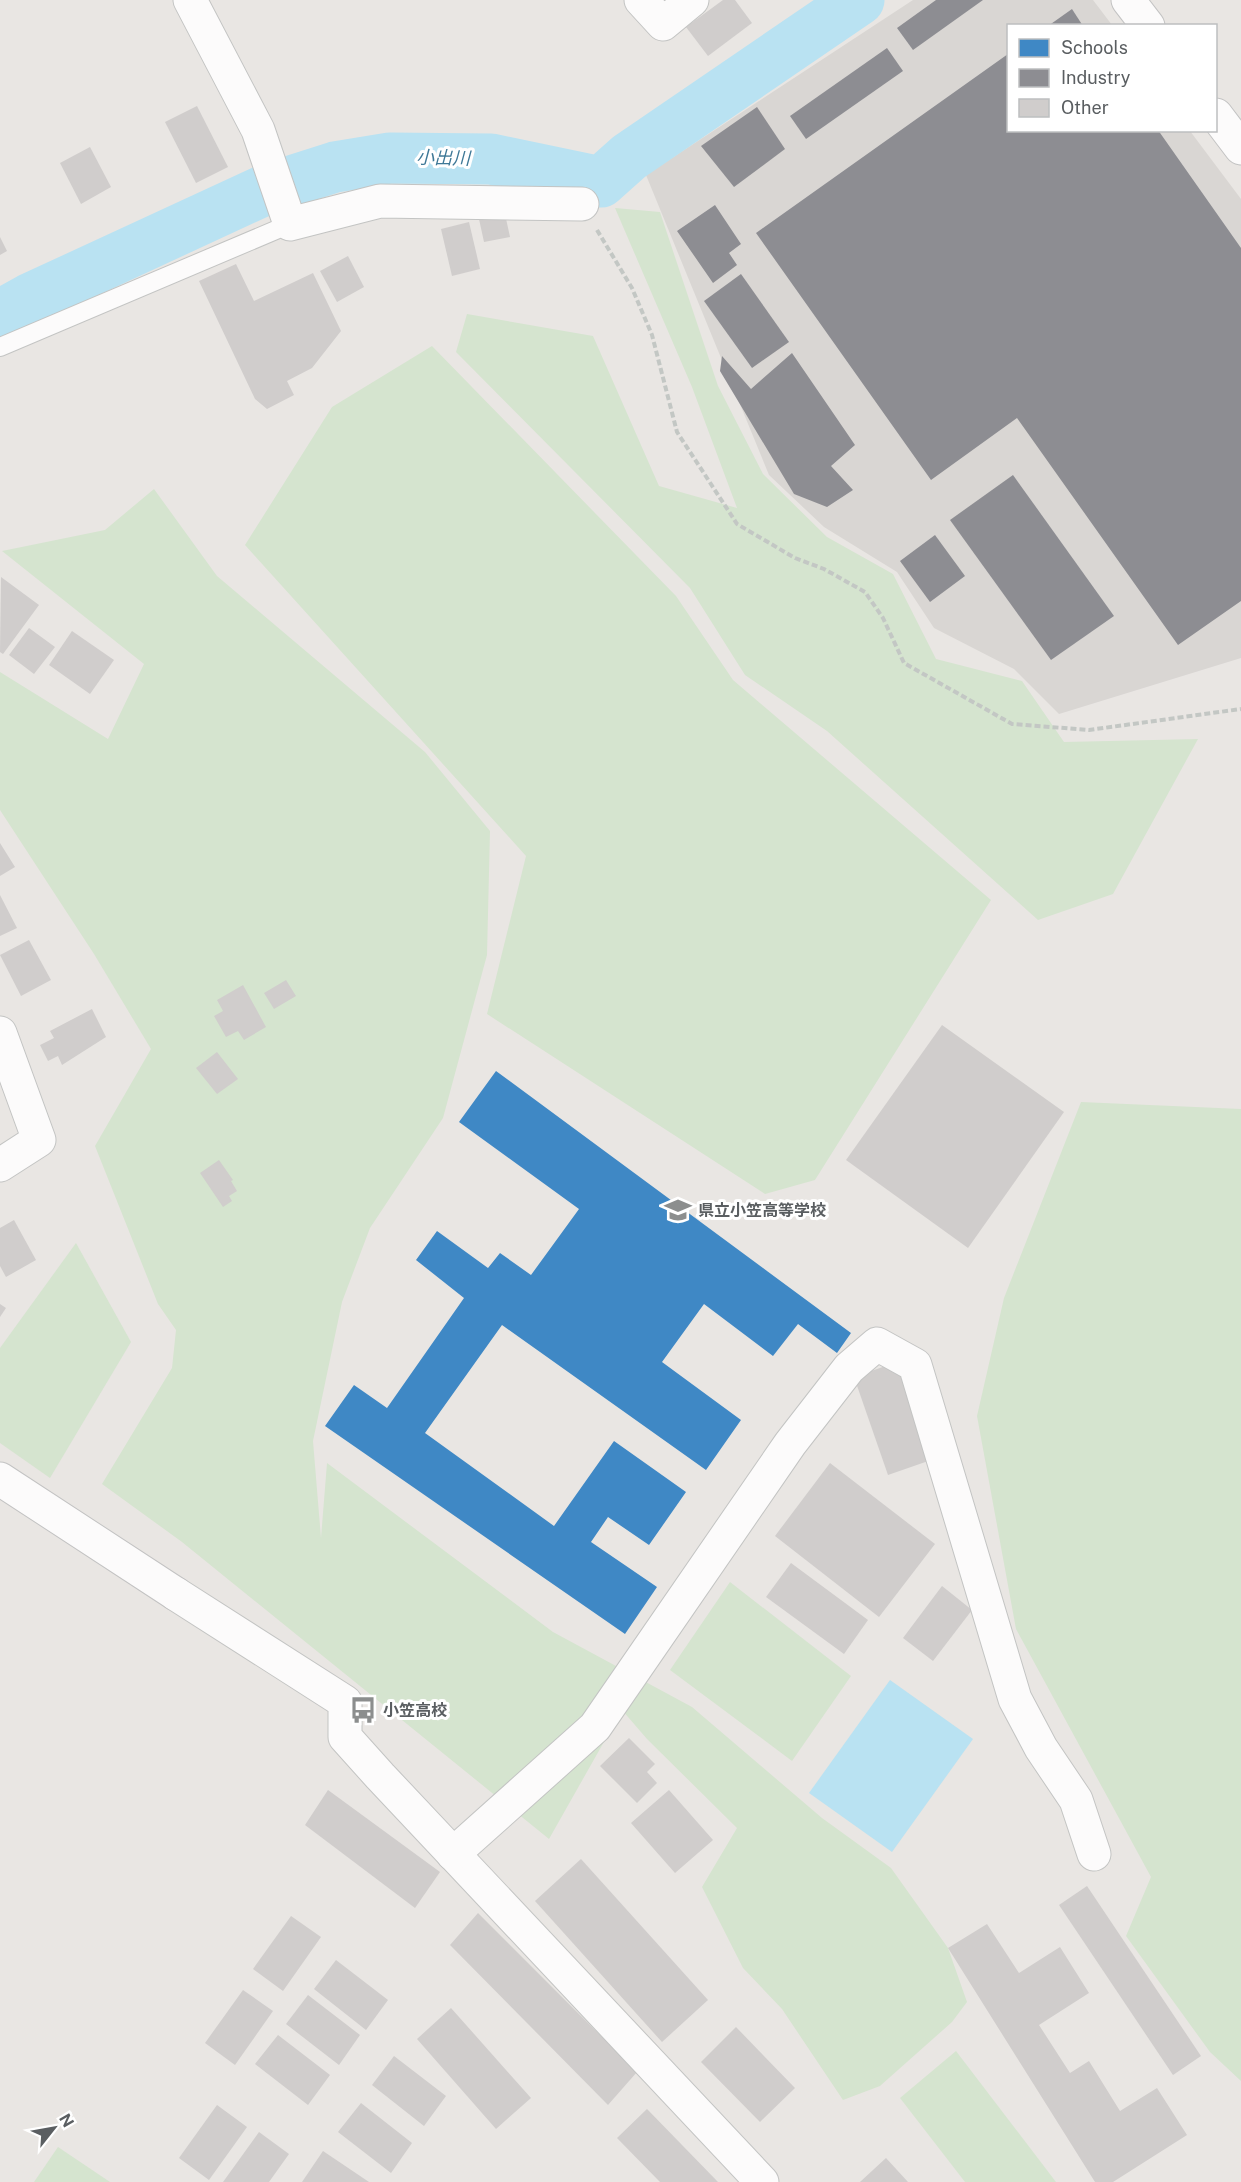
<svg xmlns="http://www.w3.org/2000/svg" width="1241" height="2182" viewBox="0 0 1241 2182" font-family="'Public Sans','Noto Sans JP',sans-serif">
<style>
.industrial{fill:#d9d6d3}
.green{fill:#d5e4cf}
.water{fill:#b9e2f2}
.schools{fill:#3f88c5}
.industry{fill:#8d8d92}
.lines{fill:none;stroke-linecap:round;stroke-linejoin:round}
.river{stroke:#b9e2f2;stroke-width:51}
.building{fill:#d0cdcc}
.lane-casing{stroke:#c3c4c3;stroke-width:20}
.street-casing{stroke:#c3c4c3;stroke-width:35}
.secondary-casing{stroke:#c3c3c3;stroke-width:35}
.path{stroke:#c3c7c4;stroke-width:4;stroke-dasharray:6 3;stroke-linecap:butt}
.lane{stroke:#fcfbfb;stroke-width:18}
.street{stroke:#fcfbfb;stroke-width:33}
.secondary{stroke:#fcfbfb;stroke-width:33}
.labels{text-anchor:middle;stroke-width:6;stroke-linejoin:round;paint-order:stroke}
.poi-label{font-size:16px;font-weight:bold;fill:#5a5e61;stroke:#fff;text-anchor:start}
.water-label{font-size:18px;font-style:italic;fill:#3e7897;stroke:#fff}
</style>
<rect width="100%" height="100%" fill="#e9e6e3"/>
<polygon class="industrial" points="913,0 1093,0 1112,25 1008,26 1008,130 1190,131 1241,199 1241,658 1059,714 1014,669 934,628 897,572 824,527 769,475 646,175"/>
<g class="green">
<polygon points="615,208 660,212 718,386 763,474 827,537 893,574 936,659 1022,681 1064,742 1198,739 1113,894 1038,920 827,731 745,675 690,588 456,352 467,314 593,336 659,486 737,508 692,387"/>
<polygon points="432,346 676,596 733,680 991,900 815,1180 765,1194 487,1014 526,856 245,545 332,407"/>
<polygon points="154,489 217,576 425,752 490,831 487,955 443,1118 370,1228 342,1302 313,1441 321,1538 327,1463 553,1632 692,1707 822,1818 891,1868 948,1948 967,2002 952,2022 880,2086 843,2100 782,2009 743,1968 702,1887 737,1828 647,1739 622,1710 549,1839 182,1542 102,1484 172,1368 176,1330 158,1304 95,1146 151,1049 94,954 0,810 0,672 108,739 144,664 2,551 105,530"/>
<polygon points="1081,1102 1241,1109 1241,2081 1210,2052 1126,1936 1151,1877 1016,1629 977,1416 1004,1298"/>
<polygon points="76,1243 131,1342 50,1478 0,1443 0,1348"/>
<polygon points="730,1582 851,1676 792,1761 670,1670"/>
<polygon points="956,2051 1056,2182 965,2182 900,2098"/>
<polygon points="58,2147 110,2182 34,2182"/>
</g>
<polygon class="water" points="890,1680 973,1739 892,1852 809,1793"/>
<polygon class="schools" points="496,1071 851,1333 837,1353 798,1324 773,1356 704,1304 662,1362 741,1420 706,1470 502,1325 425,1433 554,1526 614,1441 686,1492 649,1545 608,1517 591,1542 657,1587 625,1634 325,1426 354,1385 387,1408 464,1298 416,1260 437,1231 488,1268 500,1253 531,1275 579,1209 459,1122"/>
<g class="industry">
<polygon points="936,0 983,0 913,50 897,28"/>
<polygon points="1072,9 1083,26 1048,26"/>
<polygon points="887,48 903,71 806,139 790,116"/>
<polygon points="1008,54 1008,130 1158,130 1241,248 1241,601 1178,645 1017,418 931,480 756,233"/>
<polygon points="757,107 785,149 734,187 701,146"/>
<polygon points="715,205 741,244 729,253 737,265 713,283 677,231"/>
<polygon points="741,274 789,342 752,368 704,301"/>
<polygon points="792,353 855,445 831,466 853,490 827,507 794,494 720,371 722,356 751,389"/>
<polygon points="1013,475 1114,616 1051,660 950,520"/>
<polygon points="935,535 965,576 930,602 900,561"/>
</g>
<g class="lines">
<polyline class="river" points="0,315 29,299 269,188 335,167 390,158 491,159 601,182 629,157 859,0"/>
</g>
<g class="building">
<polygon points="723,0 735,0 752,23 708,56 686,27"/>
<polygon points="197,106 228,167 196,183 165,122"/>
<polygon points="90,147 111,187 81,204 60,163"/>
<polygon points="505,214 510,237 484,242 479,219"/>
<polygon points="469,222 480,269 452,276 441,229"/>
<polygon points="0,237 7,251 0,255"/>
<polygon points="348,256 364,287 337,302 320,271"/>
<polygon points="236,264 254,301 313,273 341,331 312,368 287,381 294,395 267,409 255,399 199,281"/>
<polygon points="1,577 39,605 3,654 0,652"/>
<polygon points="29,628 55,647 34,674 9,655"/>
<polygon points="72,631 114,660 90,694 49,665"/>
<polygon points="0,843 15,867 0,876"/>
<polygon points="0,895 17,928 0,936"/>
<polygon points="29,940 51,980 21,996 0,955"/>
<polygon points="286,980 296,996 274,1009 264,993"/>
<polygon points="243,985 266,1027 244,1040 238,1031 226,1037 214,1016 223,1011 217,1000"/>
<polygon points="92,1009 106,1037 62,1065 58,1056 48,1061 40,1045 54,1038 50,1031"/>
<polygon points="942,1025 1064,1112 968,1248 846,1160"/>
<polygon points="217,1052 238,1079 217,1094 196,1068"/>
<polygon points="219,1160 233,1180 231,1181 237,1191 229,1196 232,1201 223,1207 200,1173"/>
<polygon points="14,1220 36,1260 6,1277 0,1266 0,1228"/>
<polygon points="0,1304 6,1308 0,1317"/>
<polygon points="900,1361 934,1459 888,1475 854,1377"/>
<polygon points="830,1463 935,1544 879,1617 775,1536"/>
<polygon points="791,1563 868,1620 844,1654 766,1597"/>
<polygon points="942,1586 972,1610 933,1661 903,1638"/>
<polygon points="629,1738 655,1764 647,1772 657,1783 637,1803 600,1766"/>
<polygon points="328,1790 440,1872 415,1908 305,1825"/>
<polygon points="669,1790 713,1840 675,1873 631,1823"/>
<polygon points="581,1859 708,2000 662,2042 535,1901"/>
<polygon points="1087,1886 1201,2056 1173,2075 1059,1905"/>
<polygon points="478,1913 637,2072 608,2105 450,1945"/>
<polygon points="291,1916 321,1937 283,1991 253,1969"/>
<polygon points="987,1924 1019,1973 1060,1947 1089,1993 1039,2025 1070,2073 1089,2061 1120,2111 1157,2088 1187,2135 1113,2182 1095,2182 948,1948"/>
<polygon points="336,1960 388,2000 366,2030 314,1989"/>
<polygon points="243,1990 273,2011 235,2065 205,2043"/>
<polygon points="308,1995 360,2035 339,2065 286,2024"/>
<polygon points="451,2008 531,2098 496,2129 417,2039"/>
<polygon points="736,2027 795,2088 760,2122 701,2062"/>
<polygon points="278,2035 330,2075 308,2105 255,2064"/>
<polygon points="394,2056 446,2096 424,2126 372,2085"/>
<polygon points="361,2103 412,2143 391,2173 338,2132"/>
<polygon points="217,2105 247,2127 209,2180 179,2158"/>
<polygon points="647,2109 718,2182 660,2182 617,2138"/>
<polygon points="259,2132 289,2154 269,2182 223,2182"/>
<polygon points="323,2151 369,2182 302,2182"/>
<polygon points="886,2158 908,2182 860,2182"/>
</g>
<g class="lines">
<defs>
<polyline id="lane" points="0,347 290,224"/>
<g id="street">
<polyline points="190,0 258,130 290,224 380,201 582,204"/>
<polyline points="641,0 663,24 692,0"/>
<polyline points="0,1033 39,1140 0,1165"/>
<polyline points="176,1594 345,1702 345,1737 380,1776 762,2182"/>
<polyline points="453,1854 595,1727 790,1444 849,1368 877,1344 915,1365 1015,1699 1041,1748 1076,1800 1094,1854"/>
</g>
<g id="secondary">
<polyline points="1128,0 1148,26"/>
<polyline points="1216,115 1241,148"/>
<polyline points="0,1479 176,1594"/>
</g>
</defs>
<use href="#lane" class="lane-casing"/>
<use href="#street" class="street-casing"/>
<use href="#secondary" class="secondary-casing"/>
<polyline class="path" points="597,230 632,288 652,335 677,432 737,524 795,558 824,569 865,592 883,618 904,663 1012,724 1089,730 1241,709"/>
<use href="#lane" class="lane"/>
<use href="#street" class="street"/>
<use href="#secondary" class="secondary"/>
</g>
<defs>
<symbol id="school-bare" viewBox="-9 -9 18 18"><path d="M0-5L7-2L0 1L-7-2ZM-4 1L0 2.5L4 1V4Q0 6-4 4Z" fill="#8c8e8e" stroke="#fff" stroke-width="2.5" paint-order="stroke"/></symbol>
<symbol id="bus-bare" viewBox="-9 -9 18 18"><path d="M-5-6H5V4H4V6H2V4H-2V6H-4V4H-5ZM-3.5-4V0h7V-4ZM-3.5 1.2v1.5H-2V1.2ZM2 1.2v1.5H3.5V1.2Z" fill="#8c8e8e" stroke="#fff" stroke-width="2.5" paint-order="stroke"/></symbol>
</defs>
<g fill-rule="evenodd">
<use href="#school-bare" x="659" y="1191" width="38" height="38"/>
<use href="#bus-bare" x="344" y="1691" width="38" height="38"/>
</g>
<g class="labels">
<g class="poi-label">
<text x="698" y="1216">県立小笠高等学校</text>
<text x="383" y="1716">小笠高校</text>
</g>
<g class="water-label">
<text transform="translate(443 158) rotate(1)" y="6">小出川</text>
</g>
</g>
<rect x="1007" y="24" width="210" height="108" fill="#ffffff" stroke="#bdbfc0" stroke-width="1.5"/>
<rect x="1019" y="39" width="30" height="18" fill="#3f88c5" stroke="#bdbfc0" stroke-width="1.5"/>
<text x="1061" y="54" font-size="18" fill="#5a5e61">Schools</text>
<rect x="1019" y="69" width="30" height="18" fill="#8d8d92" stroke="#bdbfc0" stroke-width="1.5"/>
<text x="1061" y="84" font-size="18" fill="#5a5e61">Industry</text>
<rect x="1019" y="99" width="30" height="18" fill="#d0cdcc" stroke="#bdbfc0" stroke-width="1.5"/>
<text x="1061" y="114" font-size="18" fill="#5a5e61">Other</text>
<g transform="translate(54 2128) rotate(59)" stroke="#ffffff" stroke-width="4.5" paint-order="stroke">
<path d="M0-4.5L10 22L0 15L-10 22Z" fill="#5a5e61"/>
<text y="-9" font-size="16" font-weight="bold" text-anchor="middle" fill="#5a5e61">N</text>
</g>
</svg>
